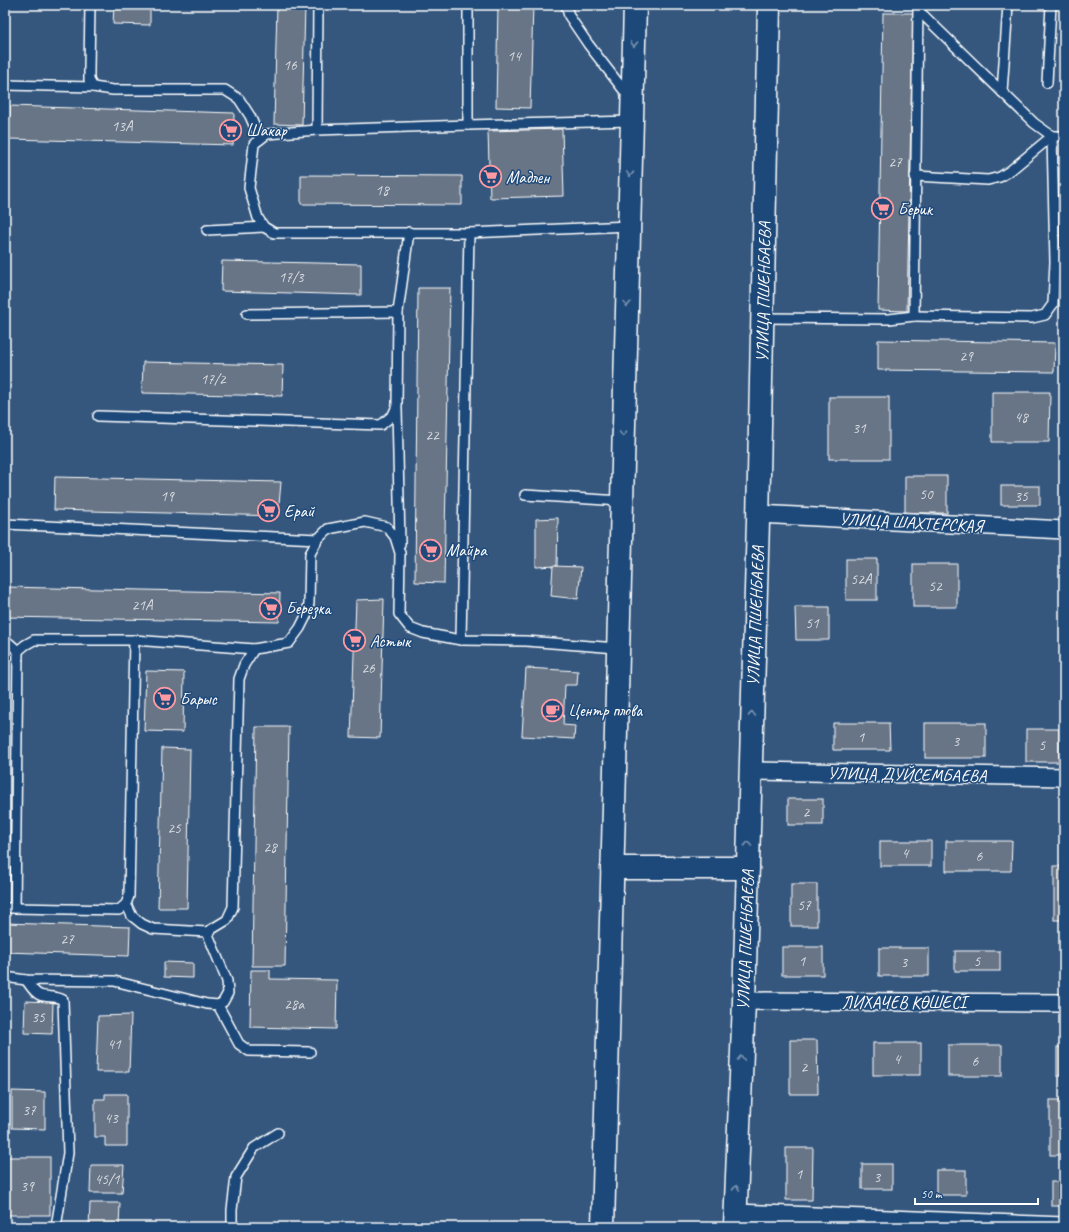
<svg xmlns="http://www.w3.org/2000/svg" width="1069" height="1232" viewBox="0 0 1069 1232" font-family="Caveat,sans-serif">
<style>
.building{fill:#677586;stroke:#fff}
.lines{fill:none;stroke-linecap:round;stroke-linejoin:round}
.lane-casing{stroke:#fff;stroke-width:12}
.street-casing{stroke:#fff;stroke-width:20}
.secondary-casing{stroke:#fff;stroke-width:25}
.lane{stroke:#1f4a7a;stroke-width:9}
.street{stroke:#1f4a7a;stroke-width:17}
.secondary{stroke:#1f4a7a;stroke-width:22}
.oneway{stroke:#7992af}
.labels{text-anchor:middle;stroke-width:3;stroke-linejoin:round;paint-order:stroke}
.number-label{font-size:15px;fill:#d9dce1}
.poi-label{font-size:17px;fill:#fff;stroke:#1f4a7a;text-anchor:start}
.street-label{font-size:17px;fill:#fff;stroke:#1f4a7a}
</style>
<rect width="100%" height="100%" fill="#35577e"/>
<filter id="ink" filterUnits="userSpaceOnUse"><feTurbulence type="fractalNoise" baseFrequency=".025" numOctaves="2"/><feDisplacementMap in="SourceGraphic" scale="8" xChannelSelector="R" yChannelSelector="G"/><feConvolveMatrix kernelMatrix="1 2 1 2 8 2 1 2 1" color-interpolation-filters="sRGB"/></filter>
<g filter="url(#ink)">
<g class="building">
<polygon points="114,5 150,5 150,25 113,24"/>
<polygon points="277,5 305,5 302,125 274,124"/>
<polygon points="498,5 533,5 530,108 496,107"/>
<polygon points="883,13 913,13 907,311 878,310"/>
<polygon points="10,106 234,113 233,145 9,139"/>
<polygon points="562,129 564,196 490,198 488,131"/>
<polygon points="5,139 9,139 8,169 5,169"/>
<polygon points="301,175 462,176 462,205 301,204"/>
<polygon points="222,261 361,264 361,295 221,291"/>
<polygon points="418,288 450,288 444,583 415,582"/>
<polygon points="878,340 1055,343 1054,372 878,370"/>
<polygon points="143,362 283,365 282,396 142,393"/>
<polygon points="992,392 1050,392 1049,442 992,442"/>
<rect x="829" y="397" width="60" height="62"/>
<rect x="905" y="476" width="42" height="37"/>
<polygon points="55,477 281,482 278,516 54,510"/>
<rect x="1001" y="486" width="39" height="19"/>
<polygon points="558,518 557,566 536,567 536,519"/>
<rect x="846" y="559" width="31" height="41"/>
<rect x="913" y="564" width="44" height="43"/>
<polygon points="553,566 581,567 578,599 551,596"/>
<polygon points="5,587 280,593 279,622 5,617"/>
<polygon points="384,599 380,738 351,737 356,600"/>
<polygon points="795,607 829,607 829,640 796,640"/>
<polygon points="5,652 8,652 5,787"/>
<polygon points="526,668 578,671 577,685 565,685 563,725 575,726 574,739 522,736"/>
<polygon points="146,671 184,672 183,732 144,731"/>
<polygon points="833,723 889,723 890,750 833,750"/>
<rect x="925" y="723" width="61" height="35"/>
<polygon points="256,727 289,727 285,966 252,966"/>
<rect x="1026" y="729" width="33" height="33"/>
<polygon points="162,748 190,749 187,908 158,908"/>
<rect x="788" y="799" width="35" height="26"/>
<rect x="880" y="841" width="51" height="25"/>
<polygon points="946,841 1012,841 1011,871 946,871"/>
<rect x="1054" y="866" width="10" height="54"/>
<rect x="791" y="884" width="26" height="42"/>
<polygon points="5,923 130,927 129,956 5,952"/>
<rect x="1062" y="941" width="2" height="44"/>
<rect x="782" y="947" width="41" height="28"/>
<rect x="879" y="948" width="50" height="28"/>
<rect x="955" y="951" width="45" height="20"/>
<polygon points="164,962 193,963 193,978 164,977"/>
<polygon points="251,970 270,970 270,979 337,980 336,1029 250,1027"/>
<polygon points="25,1001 53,1002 52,1034 24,1033"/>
<polygon points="131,1015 129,1072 96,1072 98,1016"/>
<polygon points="790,1040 817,1040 818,1094 790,1094"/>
<rect x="873" y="1043" width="48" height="32"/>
<rect x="948" y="1045" width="54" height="31"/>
<rect x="1057" y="1047" width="7" height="29"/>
<polygon points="12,1091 45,1092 45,1129 12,1128"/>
<polygon points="105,1094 127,1094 127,1146 105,1146 105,1137 95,1137 95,1099 105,1099"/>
<rect x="1050" y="1100" width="14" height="55"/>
<polygon points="786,1148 813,1148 812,1200 786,1200"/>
<rect x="5" y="1157" width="45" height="58"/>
<rect x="862" y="1164" width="30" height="25"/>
<polygon points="91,1165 124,1165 122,1193 90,1193"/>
<rect x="936" y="1170" width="30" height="25"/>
<rect x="1051" y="1182" width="13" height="24"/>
<polygon points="90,1203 120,1203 119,1227 89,1227"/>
</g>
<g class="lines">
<defs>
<g id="lane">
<polyline points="90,5 89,70 89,80 93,87 113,90 225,90 239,99 250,116 260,139"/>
<polyline points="468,5 468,125"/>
<polyline points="566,5 569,16 588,44 629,97"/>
<polyline points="1047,83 1051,5"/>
<polyline points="5,85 93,87"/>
<polyline points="1002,92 1008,5"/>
<polyline points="317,130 318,5"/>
<polyline points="915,176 988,180 1000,177 1011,170 1052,136 1064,136"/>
<polyline points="629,226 469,233 274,233 264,227 258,218 249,188 254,144 267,134 317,130 468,125 632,121"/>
<polyline points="207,230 264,227"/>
<polyline points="247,314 398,312"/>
<polyline points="914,316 1032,318 1045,315 1053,304 1055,262 1052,136 1034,123 918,10"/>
<polyline points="762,318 889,319 914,316 918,7"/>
<polyline points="397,409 400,544"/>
<polyline points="98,416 381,425 393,415 397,406 398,312 409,232"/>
<polyline points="525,495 621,501"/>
<polyline points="5,524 318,539"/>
<polyline points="461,640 469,233"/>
<polyline points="5,643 9,643 18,651"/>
<polyline points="126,904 132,916 142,924 153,929 207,932 227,920 233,907 239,679 244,665 254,649"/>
<polyline points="5,908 15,908 18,651 25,645 34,640 134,640 254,649 289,643 300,628 307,614 309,603 310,554 318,539 328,529 365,522 387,527 395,537 400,553 399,614 410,628 423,633 461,640 526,641 617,648"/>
<polyline points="15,908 119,910 126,904 129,896 134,640"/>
<polyline points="5,977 26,980 114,981 207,1004 218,1005 223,1002 228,993 227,981 207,932"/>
<path d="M26,980C30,985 34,993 40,995C47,998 56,995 63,1000L68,1153L56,1227"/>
<polyline points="218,1005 239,1044 249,1051 310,1052"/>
<polyline points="232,1227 232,1210 236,1177 254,1148 278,1133"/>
</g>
<g id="street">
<polyline points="758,514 1064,530"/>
<polyline points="751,771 1064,777"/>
<polyline points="744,1001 1064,1003"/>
<polyline points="735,1213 1064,1226"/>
</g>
<g id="secondary">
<polyline points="612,868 748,868"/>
<polyline points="603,1227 635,5"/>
<polyline points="735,1227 744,1001 758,521 769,5"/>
</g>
</defs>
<use href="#lane" class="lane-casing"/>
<use href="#street" class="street-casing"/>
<use href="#secondary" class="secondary-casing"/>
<use href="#lane" class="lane"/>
<use href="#street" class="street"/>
<use href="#secondary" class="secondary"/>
</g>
<defs><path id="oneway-chevron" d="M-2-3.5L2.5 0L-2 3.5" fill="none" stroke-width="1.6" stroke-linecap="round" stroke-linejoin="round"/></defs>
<g class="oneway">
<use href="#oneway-chevron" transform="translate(634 44) rotate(92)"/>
<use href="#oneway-chevron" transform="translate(630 174) rotate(92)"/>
<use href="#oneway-chevron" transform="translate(627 304) rotate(92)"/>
<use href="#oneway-chevron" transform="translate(623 434) rotate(92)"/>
<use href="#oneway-chevron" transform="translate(752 714) rotate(-88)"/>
<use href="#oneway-chevron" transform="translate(748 844) rotate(-88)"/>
<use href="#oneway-chevron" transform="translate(741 1058) rotate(-88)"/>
<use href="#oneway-chevron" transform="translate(736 1188) rotate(-88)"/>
</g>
</g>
<defs>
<symbol id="supermarket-ring" viewBox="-11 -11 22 22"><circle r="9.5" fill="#1f4a7a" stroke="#ff9aa2" stroke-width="1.5"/><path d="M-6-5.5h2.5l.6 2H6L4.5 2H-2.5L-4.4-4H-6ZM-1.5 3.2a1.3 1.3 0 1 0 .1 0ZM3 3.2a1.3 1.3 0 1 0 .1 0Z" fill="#ff9aa2"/></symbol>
<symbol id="cafe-ring" viewBox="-11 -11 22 22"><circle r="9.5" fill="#1f4a7a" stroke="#ff9aa2" stroke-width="1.5"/><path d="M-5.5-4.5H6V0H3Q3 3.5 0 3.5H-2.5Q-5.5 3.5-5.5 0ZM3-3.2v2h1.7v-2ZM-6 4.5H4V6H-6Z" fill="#ff9aa2"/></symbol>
</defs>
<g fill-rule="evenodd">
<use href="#supermarket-ring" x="218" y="118" width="25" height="25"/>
<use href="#supermarket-ring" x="478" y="164" width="25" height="25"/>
<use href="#supermarket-ring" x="870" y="196" width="25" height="25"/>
<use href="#supermarket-ring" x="256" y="498" width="25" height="25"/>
<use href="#supermarket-ring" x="418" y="538" width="25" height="25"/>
<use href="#supermarket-ring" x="258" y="596" width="25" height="25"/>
<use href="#supermarket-ring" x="342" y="628" width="25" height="25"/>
<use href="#supermarket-ring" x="152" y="686" width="25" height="25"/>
<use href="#cafe-ring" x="540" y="698" width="25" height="25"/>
</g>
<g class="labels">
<g class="number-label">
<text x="514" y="61">14</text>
<text x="290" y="70">16</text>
<text x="122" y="131">13А</text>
<text x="895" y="167">27</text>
<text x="382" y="195">18</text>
<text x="291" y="282">17/3</text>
<text x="966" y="361">29</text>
<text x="213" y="384">17/2</text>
<text x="1021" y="422">48</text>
<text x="859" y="433">31</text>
<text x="432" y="440">22</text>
<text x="926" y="499">50</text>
<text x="167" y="501">19</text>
<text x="1021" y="501">35</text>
<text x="861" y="584">52А</text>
<text x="935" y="591">52</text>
<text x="142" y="610">21А</text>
<text x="812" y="628">51</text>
<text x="368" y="673">26</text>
<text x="861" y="742">1</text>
<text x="956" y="746">3</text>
<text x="1042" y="750">5</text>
<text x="806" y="817">2</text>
<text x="174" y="833">25</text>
<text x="270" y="852">28</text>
<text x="905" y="858">4</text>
<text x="979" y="861">6</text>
<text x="804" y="910">57</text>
<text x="67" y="944">27</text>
<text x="802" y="966">1</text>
<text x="977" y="966">5</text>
<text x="904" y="967">3</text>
<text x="294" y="1009">28а</text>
<text x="38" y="1022">35</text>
<text x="114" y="1049">41</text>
<text x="897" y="1064">4</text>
<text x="975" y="1066">6</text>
<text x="804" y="1072">2</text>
<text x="29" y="1115">37</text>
<text x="111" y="1123">43</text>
<text x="799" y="1179">1</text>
<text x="877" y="1182">3</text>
<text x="107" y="1184">45/1</text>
<text x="27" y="1191">39</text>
</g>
<g class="poi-label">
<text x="246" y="136">Шакар</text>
<text x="506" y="183">Мадлен</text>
<text x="898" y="215">Берик</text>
<text x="284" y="517">Ерай</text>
<text x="446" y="556">Майра</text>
<text x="286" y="614">Березка</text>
<text x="370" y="647">Астык</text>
<text x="180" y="705">Барыс</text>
<text x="568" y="716">Центр плова</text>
</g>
<g class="street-label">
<text transform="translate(763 292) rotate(-89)" y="6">УЛИЦА ПШЕНБАЕВА</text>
<text transform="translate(911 522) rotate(3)" y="6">УЛИЦА ШАХТЕРСКАЯ</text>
<text transform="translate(755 616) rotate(-88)" y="6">УЛИЦА ПШЕНБАЕВА</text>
<text transform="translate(907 774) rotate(1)" y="6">УЛИЦА ДУЙСЕМБАЕВА</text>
<text transform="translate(745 940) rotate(-88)" y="6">УЛИЦА ПШЕНБАЕВА</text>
<text x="904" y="1008">ЛИХАЧЕВ КӨШЕСІ</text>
</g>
</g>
<rect width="1069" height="1232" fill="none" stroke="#1f4a7a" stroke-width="20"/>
<rect x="10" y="10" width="1049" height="1212" fill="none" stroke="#fff" stroke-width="1.5" filter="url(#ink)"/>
<path d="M915 1198v6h123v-6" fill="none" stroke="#ffffff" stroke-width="2"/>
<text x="921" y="1198" font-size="12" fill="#ffffff" stroke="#1f4a7a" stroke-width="3" paint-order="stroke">50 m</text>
</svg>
